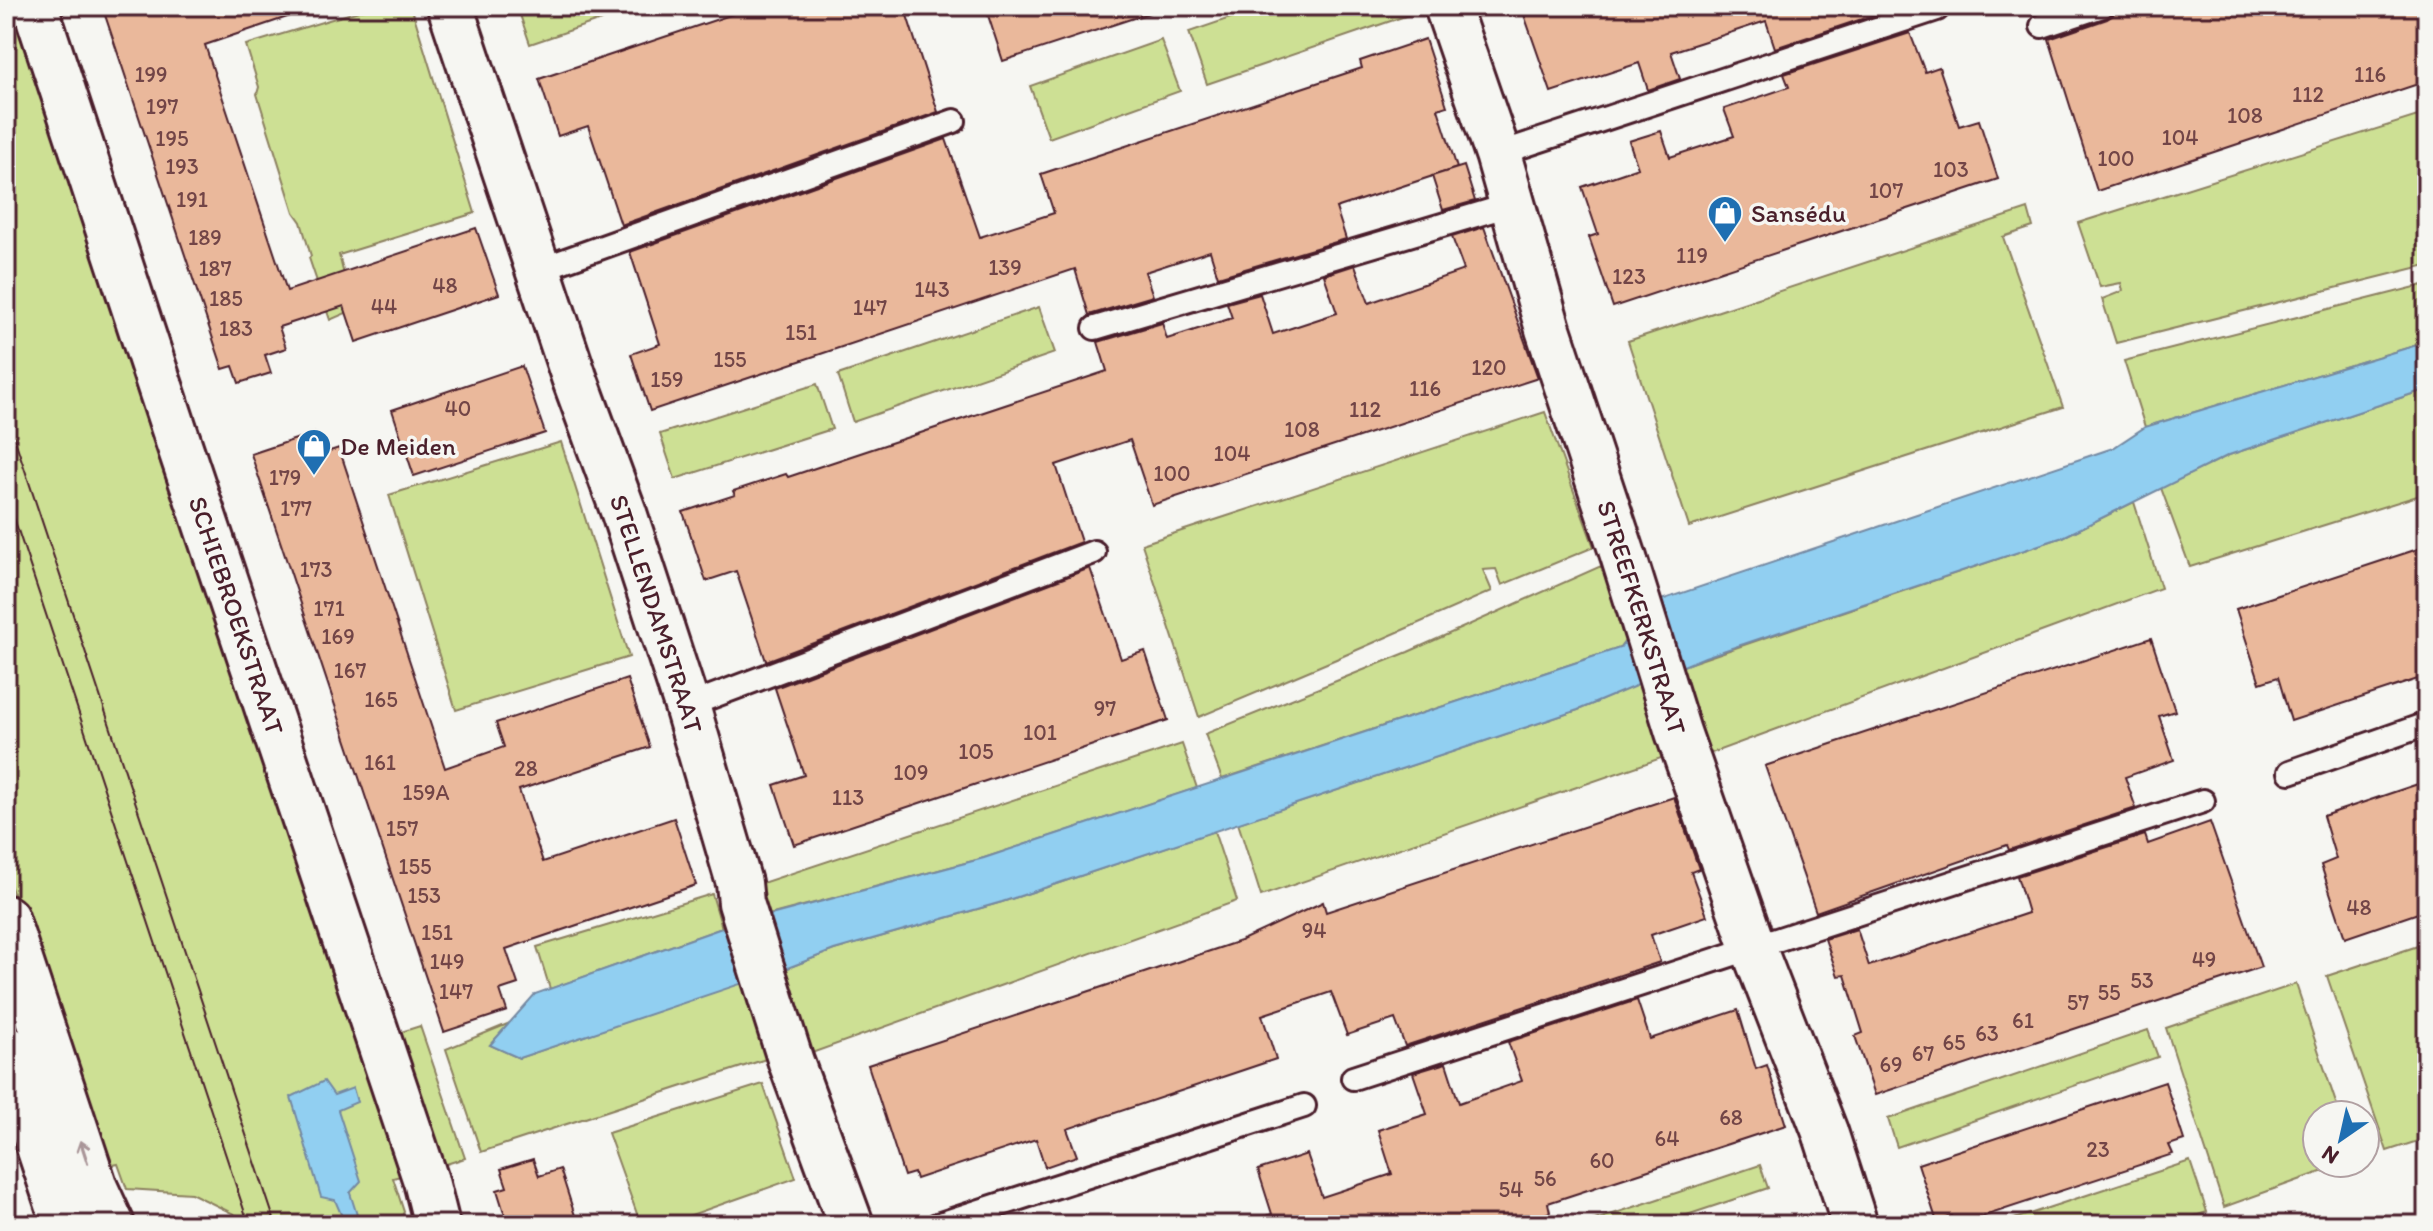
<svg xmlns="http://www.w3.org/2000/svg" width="2433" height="1231" viewBox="0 0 2433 1231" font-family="Itim,sans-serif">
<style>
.green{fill:#cde094;stroke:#8c8060;stroke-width:2}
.water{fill:#91cff1;stroke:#7589a2;stroke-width:2}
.building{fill:#eab89b;stroke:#4a1f2b;stroke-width:2}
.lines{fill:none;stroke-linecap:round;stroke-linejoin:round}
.service-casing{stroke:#4a1f2b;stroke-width:28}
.minor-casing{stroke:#4a1f2b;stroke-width:50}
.tertiary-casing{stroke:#4a1f2b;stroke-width:50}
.service{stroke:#f6f6f2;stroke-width:22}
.minor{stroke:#f6f6f2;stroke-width:44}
.tertiary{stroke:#f6f6f2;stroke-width:44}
.tram{stroke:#4a1f2b;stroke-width:2}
.oneway{stroke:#a99598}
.labels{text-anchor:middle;stroke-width:7;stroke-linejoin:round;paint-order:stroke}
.number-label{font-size:22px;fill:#724547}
.poi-label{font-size:26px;fill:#4a1f2b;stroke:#f6f6f2;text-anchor:start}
.street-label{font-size:26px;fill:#4a1f2b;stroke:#f6f6f2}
</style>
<rect width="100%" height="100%" fill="#f6f6f2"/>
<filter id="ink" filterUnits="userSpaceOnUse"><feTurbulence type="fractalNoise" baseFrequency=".0125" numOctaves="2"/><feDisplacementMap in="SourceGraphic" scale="16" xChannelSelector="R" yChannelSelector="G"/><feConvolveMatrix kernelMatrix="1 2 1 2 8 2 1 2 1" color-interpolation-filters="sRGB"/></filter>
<g filter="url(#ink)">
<g class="green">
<polygon points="6,6 10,6 404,1175 393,1178 404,1212 397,1224 256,1225 191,1193 127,1189 118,1164 104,1167 6,872"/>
<polygon points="375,6 411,6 475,213 339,255 353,310 330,320 309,258 311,256 301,222 294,212 257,94 259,87 246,45"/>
<polygon points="517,6 642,6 530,44"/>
<polygon points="1265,6 1412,6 1414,13 1207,84 1189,32"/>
<polygon points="1161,40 1180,91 1049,138 1030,86"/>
<polygon points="2427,113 2427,265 2116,343 2102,299 2123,291 2121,283 2100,287 2078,223"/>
<polygon points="2028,209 2033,227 2003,237 2063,407 1689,527 1628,341"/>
<polygon points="2427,284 2427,342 2145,427 2124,361"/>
<polygon points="1039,307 1055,353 853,422 838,375"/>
<polygon points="817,384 832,429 675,479 660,434"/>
<polygon points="2427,389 2427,493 2190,567 2161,488 2229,455"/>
<polygon points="1545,412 1594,547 1502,585 1496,569 1483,570 1492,591 1341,657 1199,717 1142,544"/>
<polygon points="561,442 629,657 456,710 389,495"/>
<polygon points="2134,502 2161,588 1709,754 1682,666 2063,537"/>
<polygon points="1601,566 1629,635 1620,648 1222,779 1205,734 1408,652"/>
<polygon points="1641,683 1667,756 1261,896 1238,823 1578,710"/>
<polygon points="1182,744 1197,788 984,858 765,916 753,886"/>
<polygon points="1214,831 1237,901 809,1054 785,969 834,950 1002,902"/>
<polygon points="712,894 722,928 550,989 537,947"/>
<polygon points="2427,943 2427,1138 2387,1151 2327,976"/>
<polygon points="743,982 769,1058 481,1152 446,1049 510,1023 490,1045 519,1058"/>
<polygon points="2296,984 2340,1115 2317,1115 2317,1163 2346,1163 2224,1207 2166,1028"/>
<polygon points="420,1026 465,1158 440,1166 395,1034"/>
<polygon points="2148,1030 2158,1057 1897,1147 1888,1119"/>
<polygon points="763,1084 796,1178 663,1225 641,1225 608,1133"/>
<polygon points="2190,1161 2207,1212 2168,1225 1996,1225"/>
<polygon points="1760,1165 1768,1188 1657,1225 1580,1225"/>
</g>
<g class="water">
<polygon points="2427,342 2427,389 2229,455 2063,537 1705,657 1578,710 1002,902 834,950 785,969 519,1058 490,1045 535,994 722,928 984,858 1620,648 1658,601 2113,448 2145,427"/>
<polygon points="324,1081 334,1095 353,1088 357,1102 338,1110 361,1181 350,1193 357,1215 343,1219 335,1200 321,1197 291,1097"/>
</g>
<g class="building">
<polygon points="102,6 301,6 302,12 205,45 287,291 476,228 499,294 356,342 344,306 279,327 286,348 265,355 271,373 239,383 233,366 223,369"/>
<polygon points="757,6 904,6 938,112 621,225 588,126 558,136 539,79"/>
<polygon points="985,6 1148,6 1149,13 1003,61"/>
<polygon points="1521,6 1901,6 1775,48 1766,21 1702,42 1671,52 1680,79 1648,90 1639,63 1551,92"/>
<polygon points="2116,6 2427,6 2427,81 2097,191 2049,39 2107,19 2113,15"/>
<polygon points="1910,33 1925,72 1939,67 1959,126 1979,120 1998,179 1613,307 1589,237 1598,234 1582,187 1638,168 1629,141 1661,131 1670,157 1734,136 1724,109 1789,87 1784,74"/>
<polygon points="1425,39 1447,106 1438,109 1457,168 1336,208 1346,239 1218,277 1210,251 1145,272 1153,296 1089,315 1075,269 650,411 631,354 660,344 630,252 946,139 980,237 1054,213 1041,174 1362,68 1360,61"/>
<polygon points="1464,166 1475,201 1443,210 1432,176"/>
<polygon points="1484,227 1538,378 1152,505 1130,440 1056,465 1081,542 766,661 736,571 706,581 683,512 735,495 733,491 786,474 788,477 1107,371 1098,342 1162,323 1167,339 1232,318 1227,303 1260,294 1273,334 1337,313 1324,275 1355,265 1369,303 1464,270 1452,237"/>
<polygon points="522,366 545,433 414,476 392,410"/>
<polygon points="314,433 321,454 339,448 445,768 504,747 496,723 627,679 650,747 519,790 543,862 674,818 696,885 506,949 518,984 500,990 507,1011 444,1032 251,454"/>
<polygon points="2427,546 2427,676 2291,721 2278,677 2260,683 2236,609"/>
<polygon points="1090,568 1121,659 1145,651 1168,720 794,845 774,785 804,775 775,688"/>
<polygon points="2151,638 2175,711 2159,716 2174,760 2125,777 2136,808 2009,850 2007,845 1816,912 1765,766"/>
<polygon points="2427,781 2427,910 2345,938 2321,865 2336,859 2323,816"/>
<polygon points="1674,797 1699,869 1691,872 1707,916 1651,935 1660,962 1405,1046 1395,1019 1347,1035 1331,992 1262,1015 1276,1059 1067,1129 1077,1156 1045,1167 1036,1139 916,1179 914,1173 904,1176 868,1065 1240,941 1323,902 1326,912"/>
<polygon points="2210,822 2261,967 1875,1095 1855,1036 1863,1033 1845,975 1838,976 1825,939 1857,929 1869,966 2028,913 2017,876 2145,835 2148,844"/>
<polygon points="1637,1000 1650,1039 1738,1010 1756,1069 1767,1065 1786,1125 1548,1203 1550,1212 1522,1225 1258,1225 1257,1219 1272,1214 1258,1170 1307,1154 1322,1197 1392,1174 1378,1130 1427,1114 1413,1073 1446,1063 1459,1103 1522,1081 1508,1042"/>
<polygon points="2165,1082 2184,1140 2169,1145 2173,1154 1957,1225 1952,1216 1937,1222 1918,1164"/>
<polygon points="533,1159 539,1176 560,1169 578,1225 508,1225 497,1190 507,1187 501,1169"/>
</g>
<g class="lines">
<defs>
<g id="service">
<polyline points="2042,26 2102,6"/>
<polyline points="1498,154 1937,9"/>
<polyline points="538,270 954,121"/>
<polyline points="1095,328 1513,204"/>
<polyline points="687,706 1094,552"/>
<polyline points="2290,772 2427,724"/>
<polyline points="1353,1078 2203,801"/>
<polyline points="937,1225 1304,1106"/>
</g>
<g id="minor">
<path id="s1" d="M35,6L177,438L426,1181L437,1225"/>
<path id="s2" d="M450,6L574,377L624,513L687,706L739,883L741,903L791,1062L851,1225"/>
<path id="s3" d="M1447,6L1498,154L1548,329L1623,555L1678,732L1753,947L1825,1132L1855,1225"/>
</g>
<g id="tertiary">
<polyline points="6,918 95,1188 112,1225"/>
<polyline points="6,1048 65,1225"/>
</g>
</defs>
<use href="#service" class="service-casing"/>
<use href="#minor" class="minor-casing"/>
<use href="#tertiary" class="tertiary-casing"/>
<use href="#service" class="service"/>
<use href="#minor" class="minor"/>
<use href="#tertiary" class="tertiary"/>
<g class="tram">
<polyline points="6,413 276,1225"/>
<polyline points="6,494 249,1225"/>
</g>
</g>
<defs><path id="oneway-shaft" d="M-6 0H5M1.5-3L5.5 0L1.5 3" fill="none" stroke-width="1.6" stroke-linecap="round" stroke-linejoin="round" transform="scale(2)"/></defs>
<use class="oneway" href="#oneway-shaft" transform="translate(84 1152) rotate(-108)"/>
</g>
<defs>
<symbol id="shop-pin" viewBox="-11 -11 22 30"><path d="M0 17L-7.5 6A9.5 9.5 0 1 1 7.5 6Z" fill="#1f6fb2" stroke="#f6f6f2"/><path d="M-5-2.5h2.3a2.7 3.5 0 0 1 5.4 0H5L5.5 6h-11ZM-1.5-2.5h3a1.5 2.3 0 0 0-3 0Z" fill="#fff"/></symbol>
</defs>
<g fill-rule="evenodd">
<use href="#shop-pin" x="1705" y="193" width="40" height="54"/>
<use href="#shop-pin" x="294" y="426" width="40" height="54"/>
</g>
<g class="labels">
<g class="number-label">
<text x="151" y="82">199</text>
<text x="2370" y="82">116</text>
<text x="2308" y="102">112</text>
<text x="162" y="114">197</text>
<text x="2245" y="123">108</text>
<text x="2180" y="145">104</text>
<text x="172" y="146">195</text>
<text x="2116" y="166">100</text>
<text x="182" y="174">193</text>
<text x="1951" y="177">103</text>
<text x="1886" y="198">107</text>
<text x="192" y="207">191</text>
<text x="205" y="245">189</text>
<text x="1692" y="263">119</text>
<text x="1005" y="275">139</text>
<text x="215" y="276">187</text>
<text x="1629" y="284">123</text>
<text x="445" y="293">48</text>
<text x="932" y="297">143</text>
<text x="226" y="306">185</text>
<text x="384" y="314">44</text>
<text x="870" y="315">147</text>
<text x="236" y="336">183</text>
<text x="801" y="340">151</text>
<text x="730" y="367">155</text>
<text x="1489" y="375">120</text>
<text x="667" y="387">159</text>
<text x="1425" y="396">116</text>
<text x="458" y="416">40</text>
<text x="1365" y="417">112</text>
<text x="1302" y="437">108</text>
<text x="1232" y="461">104</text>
<text x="1172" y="481">100</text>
<text x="285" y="485">179</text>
<text x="296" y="516">177</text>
<text x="316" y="577">173</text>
<text x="329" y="616">171</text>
<text x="338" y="644">169</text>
<text x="350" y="678">167</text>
<text x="381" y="707">165</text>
<text x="1105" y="716">97</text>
<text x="1040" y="740">101</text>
<text x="976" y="759">105</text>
<text x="380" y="770">161</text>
<text x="526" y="776">28</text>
<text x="911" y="780">109</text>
<text x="426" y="800">159A</text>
<text x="848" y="805">113</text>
<text x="402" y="836">157</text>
<text x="415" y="874">155</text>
<text x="424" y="903">153</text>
<text x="2359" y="915">48</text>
<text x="1314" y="938">94</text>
<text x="437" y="940">151</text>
<text x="2204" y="967">49</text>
<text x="447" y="969">149</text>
<text x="2142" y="988">53</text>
<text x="456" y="999">147</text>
<text x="2109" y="1000">55</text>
<text x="2078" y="1010">57</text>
<text x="2023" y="1028">61</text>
<text x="1987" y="1041">63</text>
<text x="1954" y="1050">65</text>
<text x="1923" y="1061">67</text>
<text x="1891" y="1072">69</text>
<text x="1731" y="1125">68</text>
<text x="1667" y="1146">64</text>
<text x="2098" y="1157">23</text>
<text x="1602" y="1168">60</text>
<text x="1545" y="1186">56</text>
<text x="1511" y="1197">54</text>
</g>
<g class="poi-label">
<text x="1751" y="222">Sansédu</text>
<text x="340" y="455">De Meiden</text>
</g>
<g class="street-label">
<text dy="9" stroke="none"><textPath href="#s2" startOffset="642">STELLENDAMSTRAAT</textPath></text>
<text dy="9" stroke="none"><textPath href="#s1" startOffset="642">SCHIEBROEKSTRAAT</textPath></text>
<text dy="9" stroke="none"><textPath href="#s3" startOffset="642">STREEFKERKSTRAAT</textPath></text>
</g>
</g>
<rect width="2433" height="1231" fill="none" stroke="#f6f6f2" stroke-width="32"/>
<rect x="16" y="16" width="2401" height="1199" fill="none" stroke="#4a1f2b" stroke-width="3" filter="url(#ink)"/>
<g transform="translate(2341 1139) rotate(214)"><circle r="38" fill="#f6f6f2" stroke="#b1a0a2" stroke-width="2"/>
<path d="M0-6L14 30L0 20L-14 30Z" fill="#1f6fb2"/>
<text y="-12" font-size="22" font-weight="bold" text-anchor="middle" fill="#4a1f2b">N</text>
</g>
</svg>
